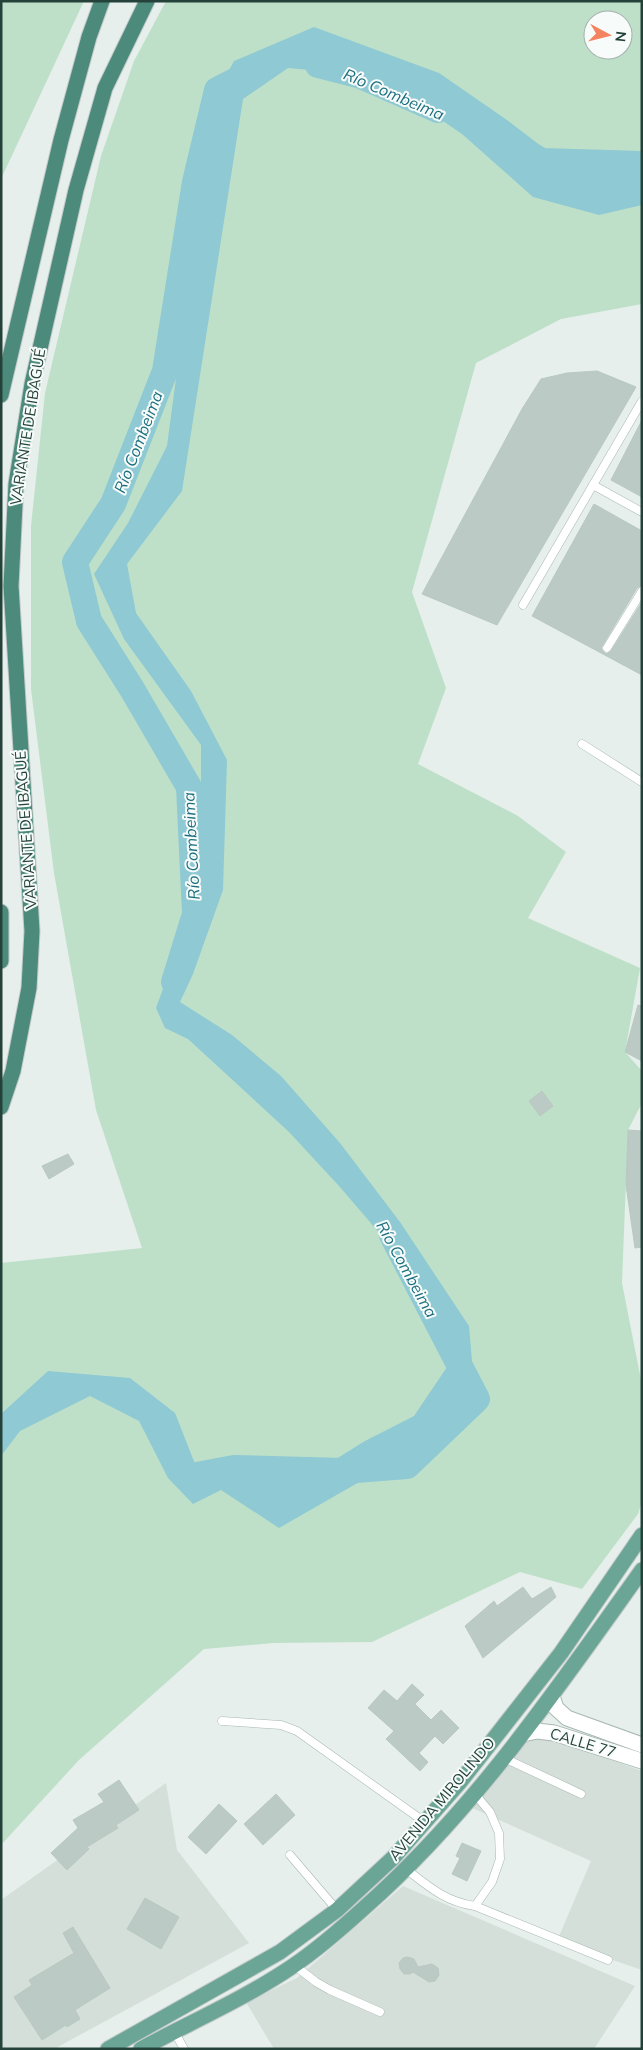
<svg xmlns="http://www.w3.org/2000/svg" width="643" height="2050" viewBox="0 0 643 2050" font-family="Mulish,sans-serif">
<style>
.built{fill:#d4dfda}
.green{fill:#bfe0c8;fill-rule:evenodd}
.water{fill:#8ec9d4}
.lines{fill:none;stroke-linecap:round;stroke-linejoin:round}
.river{stroke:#8ec9d4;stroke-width:26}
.building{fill:#bbcac4;stroke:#b8c9c2}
.service-casing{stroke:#a8b8b2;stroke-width:9}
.minor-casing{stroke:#a8b8b2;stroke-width:17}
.primary-casing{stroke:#c2cac8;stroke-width:17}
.trunk-casing{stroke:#c2cac8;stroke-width:17}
.service{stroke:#fff;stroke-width:8}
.minor{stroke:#fff;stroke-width:15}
.primary{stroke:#6aa596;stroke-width:15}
.trunk{stroke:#4c8a7c;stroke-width:15}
.labels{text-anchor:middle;stroke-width:4;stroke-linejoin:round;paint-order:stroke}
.street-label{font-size:15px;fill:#24423a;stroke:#f7fbf9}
.water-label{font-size:16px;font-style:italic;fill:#1c6f80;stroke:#f7fbf9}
</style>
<rect width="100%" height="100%" fill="#e6efeb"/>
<g class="built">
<polygon points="534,1733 642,1771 642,1970 557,1941 591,1861 470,1807"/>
<polygon points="166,1783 177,1850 249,1943 54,2049 1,2049 1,1900"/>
<polygon points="403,1886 635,1986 594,2049 274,2049 246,2002 297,1978"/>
</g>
<g class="green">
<polygon points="1,1 84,1 1,179"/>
<path d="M166,1H642V304L561,319L476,363L412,592L446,688L418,764L518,816L566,852L528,918L640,968L625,1052L642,1071V1103L628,1130L622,1283L642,1385V1501L638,1514L582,1589L520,1572L372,1642L273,1643L204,1649L79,1760L1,1845V1263L142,1248L96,1110L54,873L31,689V526L45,393L101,156L134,61ZM593,20H623V50H593Z"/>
</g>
<polygon class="water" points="314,27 439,73 507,120 571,169 642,151 642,205 599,215 533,197 462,134 377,76 288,68 243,99 182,491 127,564 136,613 191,691 227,760 223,890 193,974 180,1002 232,1035 281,1076 340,1143 400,1222 469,1326 474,1384 440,1451 361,1481 279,1528 221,1490 193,1504 168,1478 139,1421 90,1396 20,1431 1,1456 1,1414 48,1371 130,1378 175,1413 197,1469 299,1482 365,1441 414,1416 449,1364 430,1292 339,1186 289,1132 188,1039 165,1028 156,1008 168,975 194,932 180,857 201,814 201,745 124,639 94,574 128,523 167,446 191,265 196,131 234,61"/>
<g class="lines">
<g class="river">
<polyline points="318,65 361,76 438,110"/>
<polyline points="527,153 542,161 642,164"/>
<polyline points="174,982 195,914 189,787 132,689 89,621 75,562 113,504 165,371 195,182 217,90 252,72"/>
<polyline points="183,1473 186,1477 234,1468 343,1471 407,1466 477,1399 392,1235"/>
</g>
</g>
<g class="building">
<polygon points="597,371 636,387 497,625 422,594 522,409 541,379 567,373"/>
<polygon points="642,420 642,497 611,480"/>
<polygon points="594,504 642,531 642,585 637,588 601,648 606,654 611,651 642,602 642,675 532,616"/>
<polygon points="638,1005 642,1006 642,1061 625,1052"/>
<polygon points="542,1091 553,1106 540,1116 529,1101"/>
<polygon points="628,1130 642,1131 642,1247 635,1248 626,1185"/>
<polygon points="68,1154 74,1164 49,1179 42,1166"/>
<polygon points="523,1587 532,1599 551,1587 556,1597 483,1658 465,1626 494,1601 497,1606"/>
<polygon points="412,1684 424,1695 415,1704 431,1720 441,1710 459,1728 443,1744 435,1736 419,1753 428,1762 420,1771 386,1739 394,1731 368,1708 384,1690 397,1701"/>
<polygon points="119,1780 139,1810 116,1825 118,1828 87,1847 89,1849 67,1870 51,1853 78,1828 73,1820 104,1802 98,1794"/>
<polygon points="276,1794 295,1815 263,1845 244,1824"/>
<polygon points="219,1804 237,1821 206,1854 188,1837"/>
<polygon points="462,1843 481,1851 467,1881 452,1874 460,1858 456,1856"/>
<polygon points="145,1898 179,1917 161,1949 127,1929"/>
<polygon points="73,1927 110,1988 75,2010 80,2019 67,2027 66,2025 42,2040 14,1997 32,1985 29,1980 74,1953 63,1933"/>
<polygon points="408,1957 414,1959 418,1967 432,1964 438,1968 439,1975 435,1981 429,1982 413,1972 410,1974 404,1974 400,1969 399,1963 403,1958"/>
</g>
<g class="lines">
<defs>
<g id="service">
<polyline points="593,485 642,401"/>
<polyline points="523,605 593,485 642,512"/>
<polyline points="607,648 642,591"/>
<polyline points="582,744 642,782"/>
<polyline points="222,1721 281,1725 297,1731 426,1823"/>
<polyline points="504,1758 581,1794"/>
<polyline points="290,1855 337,1910"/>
<path d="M406,1869C429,1887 446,1902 475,1906L492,1882L500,1859L499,1833L490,1812L474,1793"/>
<polyline points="475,1906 608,1960"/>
<polyline points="294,1965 316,1982 330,1990 380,2012"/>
<polyline points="174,2031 184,2049"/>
</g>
<g id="minor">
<polyline points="552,1696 556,1708 567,1718 642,1745"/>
<polyline points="523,1734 537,1731 554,1733 642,1761"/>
</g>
<g id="primary">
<polyline points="108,2049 280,1952 337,1910 393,1858 460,1782 561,1653 642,1535"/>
<path d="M141,2049C191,2022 246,1998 293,1966C318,1949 342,1928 364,1908C474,1811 557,1689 642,1570"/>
</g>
<g id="trunk">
<polyline points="1,395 61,140 89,37 102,1"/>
<polyline points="1,912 1,961"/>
<polyline points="1,1107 13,1071 29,988 32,931 11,586 16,484 32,384 76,190 105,88 147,1"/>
</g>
</defs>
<use href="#service" class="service-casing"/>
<use href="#minor" class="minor-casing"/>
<use href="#primary" class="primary-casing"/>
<use href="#trunk" class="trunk-casing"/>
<use href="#service" class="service"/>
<use href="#minor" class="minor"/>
<use href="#primary" class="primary"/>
<use href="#trunk" class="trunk"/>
</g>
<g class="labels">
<g class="street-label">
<text transform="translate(28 427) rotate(-81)" y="5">VARIANTE DE IBAGUÉ</text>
<text transform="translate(26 830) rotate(-94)" y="5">VARIANTE DE IBAGUÉ</text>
<text transform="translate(583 1743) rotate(17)" y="5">CALLE 77</text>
<text transform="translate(442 1799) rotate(-50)" y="5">AVENIDA MIROLINDO</text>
</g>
<g class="water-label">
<text transform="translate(394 94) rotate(23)" y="6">Río Combeima</text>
<text transform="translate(138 442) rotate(-69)" y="6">Río Combeima</text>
<text transform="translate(191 846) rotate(-93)" y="6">Río Combeima</text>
<text transform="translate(407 1269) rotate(61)" y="6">Río Combeima</text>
</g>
</g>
<rect width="643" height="2050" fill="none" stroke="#24423a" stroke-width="5"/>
<g transform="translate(608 35) rotate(97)"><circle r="24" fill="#f7fbf9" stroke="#a3b1ad"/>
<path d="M0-4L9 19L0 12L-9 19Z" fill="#f4845f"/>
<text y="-8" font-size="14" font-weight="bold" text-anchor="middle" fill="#24423a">N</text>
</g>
</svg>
